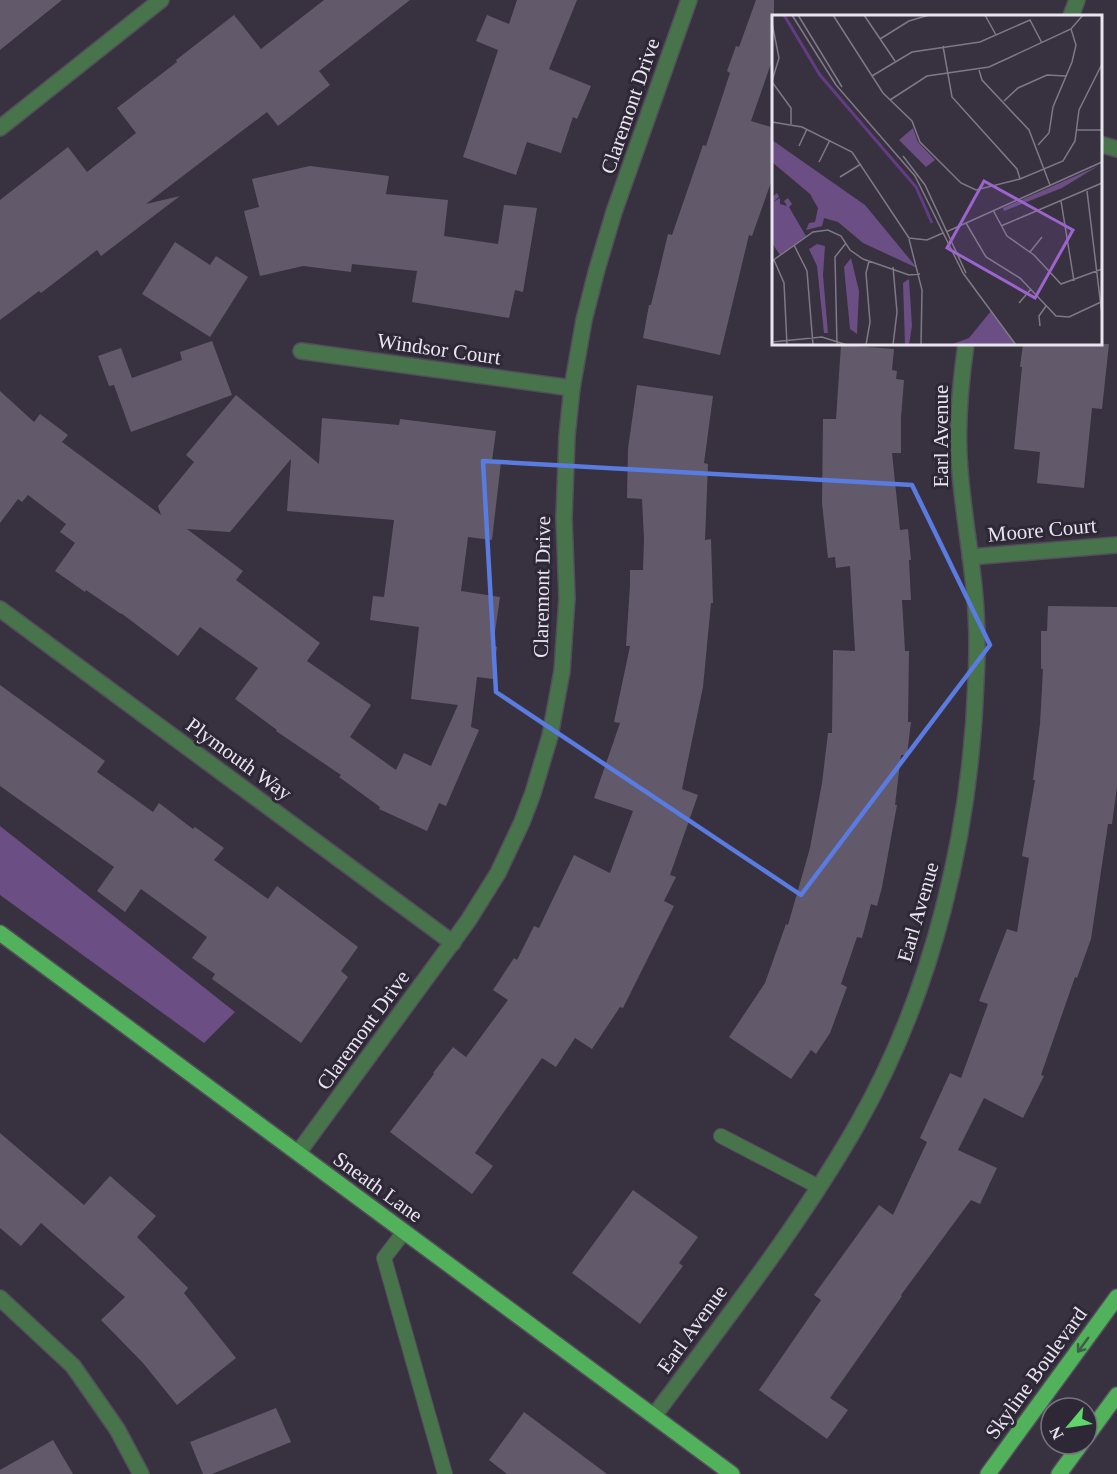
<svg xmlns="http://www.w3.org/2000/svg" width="1117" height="1474" viewBox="0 0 1117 1474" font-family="Georgia,serif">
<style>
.green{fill:#6a4e84}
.building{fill:#625a6b;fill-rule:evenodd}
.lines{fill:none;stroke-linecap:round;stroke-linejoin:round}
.service-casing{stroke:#544e5c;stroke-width:16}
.minor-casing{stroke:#544e5c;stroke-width:18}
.primary-casing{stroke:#544e5c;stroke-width:18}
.service{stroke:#48744b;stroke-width:14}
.minor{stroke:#48744b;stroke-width:15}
.primary{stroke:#52b15b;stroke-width:15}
.oneway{stroke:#3c5e45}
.marked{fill:none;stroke:#5a7bdf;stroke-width:4.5;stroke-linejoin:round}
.labels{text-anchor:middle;stroke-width:6;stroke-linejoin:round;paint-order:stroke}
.street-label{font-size:21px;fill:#e9e5ef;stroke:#2e2736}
.inset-river{fill:none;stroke:#633c84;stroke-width:3}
.inset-road{fill:none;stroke:#7f7986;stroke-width:1.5}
.view{fill:#9c64cd;fill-opacity:0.15;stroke:#9c64cd;stroke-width:3}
.inset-edge{fill:none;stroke:#e9e5ef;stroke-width:3}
</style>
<rect width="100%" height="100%" fill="#383140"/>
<polygon class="green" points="0,826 235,1012 204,1043 0,895"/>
<g class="building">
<polygon points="0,0 62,0 0,50"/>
<polygon points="324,0 410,0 319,71 330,85 278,126 267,112 146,204 180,196 101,256 97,250 41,293 39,291 0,320 0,200 68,147 87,172 136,133 117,108 177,62 176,60 234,15 261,49"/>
<polygon points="517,0 577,0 549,69 591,86 577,119 573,117 561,153 527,142 516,175 463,157 498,50 476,41 487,15 509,24"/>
<polygon points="756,0 774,0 774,55 751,121 774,128 774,174 752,236 749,235 720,355 643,338 649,305 651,305 668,234 672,235 703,145 706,146 730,73 727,71 736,46 739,47"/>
<polygon points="310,166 389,176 386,194 448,200 444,236 498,244 504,205 537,208 523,292 515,290 509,318 412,302 417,271 352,264 351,272 303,266 260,276 244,211 259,207 252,179"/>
<polygon points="175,242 210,265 216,256 248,277 210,337 142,294"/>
<polygon points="212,341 232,395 131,432 114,385 109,386 98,356 121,348 132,378 182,360 180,352"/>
<polygon points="1023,344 1109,344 1102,409 1092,408 1084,488 1037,483 1040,452 1014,449 1022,367 1020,367"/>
<polygon points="841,345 894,349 892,370 897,371 896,379 904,380 901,418 901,453 892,453 900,530 908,529 911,560 909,560 911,600 902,600 905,651 909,651 908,722 911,722 907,755 901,755 895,805 897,805 882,887 877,906 871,904 862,938 857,937 841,984 847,987 830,1033 816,1054 811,1050 791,1079 729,1037 765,983 786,924 788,925 810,848 822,783 828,733 832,733 833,650 855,651 850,566 836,568 835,557 828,558 822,503 823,419 836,419"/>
<polygon points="637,385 713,396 704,463 708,464 705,540 711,539 713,603 711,603 703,687 682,789 698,795 670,875 676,877 664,901 674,906 623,1008 620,1007 592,1049 575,1038 556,1067 542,1058 475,1153 493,1166 472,1194 390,1132 434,1074 433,1073 453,1047 466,1057 508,1000 493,990 514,958 517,960 534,926 539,928 574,855 610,873 633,811 594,798 620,723 614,722 630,646 626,646 630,586 630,570 643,570 644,539 642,499 627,498 628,449"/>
<path d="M0,391L34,422L40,414L68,435L62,442L161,515L158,506L194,462L186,455L236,395L319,464L322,418L399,425L400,419L496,431L492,461L501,462L492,540L468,537L461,591L500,597L493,646L497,647L493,679L477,677L471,727L479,730L446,806L439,803L427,831L379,809L380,807L339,777L341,775L276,731L277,730L235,699L258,668L200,627L178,656L121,613V614L86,590L85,592L55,571L75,543L60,532L66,524L28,495L22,502L18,499L0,523ZM291,459L287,511L394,520L384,597L373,596L370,620L419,627L411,699L458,705L431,766L404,753L396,770L350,737L371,705L307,661L320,643L236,580L243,571L187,529L230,532Z"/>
<polygon points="1048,606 1117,607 1117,787 1112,824 1108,824 1091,939 1077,978 1075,977 1041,1075 1044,1076 1023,1118 984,1098 958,1150 997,1168 980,1204 971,1200 901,1295 902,1296 830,1398 848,1410 827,1439 759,1390 821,1300 814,1295 879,1205 893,1215 927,1142 920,1138 950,1073 961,1078 988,1004 979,1001 1007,929 1017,932 1029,858 1022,856 1035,780 1033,780 1040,724 1043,669 1041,669 1041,631 1047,631"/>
<polygon points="0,685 105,761 97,772 153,812 159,803 193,829 195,827 224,848 214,860 268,899 277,886 358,947 341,971 348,977 301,1043 212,979 215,974 192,958 207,937 141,889 125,912 97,891 114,867 0,786"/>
<polygon points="0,1133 84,1205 110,1176 156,1216 137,1237 188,1288 184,1293 236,1358 177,1405 143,1363 101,1320 125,1297 41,1223 21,1246 0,1228"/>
<polygon points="633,1190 698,1237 679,1263 683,1266 640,1324 572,1273"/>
<polygon points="276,1408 291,1442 212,1474 203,1474 190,1442"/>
<polygon points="524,1412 607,1474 507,1474 489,1460"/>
<polygon points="53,1440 73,1474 0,1474 0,1470"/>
</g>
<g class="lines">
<defs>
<g id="service">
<polyline points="721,1136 819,1187"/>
<polyline points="404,1232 384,1258 445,1474"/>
</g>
<g id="minor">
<polyline points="1071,16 1077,0"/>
<polyline points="0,128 161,0"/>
<polyline points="1100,144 1117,149"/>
<polyline points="301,351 572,388"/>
<polyline points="970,557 1117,545"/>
<polyline points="0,609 453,943"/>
<polyline points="298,1153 468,921 498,873 522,822 533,793 550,736 562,671 567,598 564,518 567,436 572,388 584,320 597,269 614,212 689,0"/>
<polyline points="0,1298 73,1366 117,1429 141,1474"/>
<path d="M654,1416C724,1321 798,1228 857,1125C933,992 971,832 976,680C978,649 977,617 974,587C970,548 963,510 960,471C956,429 960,386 966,344"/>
</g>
<g id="primary">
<polyline points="0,933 732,1474"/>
<polyline points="1087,1436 1117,1395"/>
<polyline points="988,1474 1117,1297"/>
<polyline points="1059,1474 1081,1444"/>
</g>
</defs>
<use href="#service" class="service-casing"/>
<use href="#minor" class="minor-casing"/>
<use href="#primary" class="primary-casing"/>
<use href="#service" class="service"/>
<use href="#minor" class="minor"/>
<use href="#primary" class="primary"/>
</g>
<defs><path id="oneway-shaft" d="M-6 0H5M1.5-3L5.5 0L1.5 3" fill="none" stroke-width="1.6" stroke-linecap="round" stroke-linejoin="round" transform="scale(1.5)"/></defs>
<use class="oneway" href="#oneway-shaft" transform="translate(1083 1345) rotate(126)"/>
<path class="marked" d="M483,461L912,485L990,645L801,895L496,692Z"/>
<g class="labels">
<g class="street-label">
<text transform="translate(630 106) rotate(-71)" y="7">Claremont Drive</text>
<text transform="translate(439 349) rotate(8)" y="7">Windsor Court</text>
<text transform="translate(941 436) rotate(-90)" y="7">Earl Avenue</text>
<text transform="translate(1042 530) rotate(-5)" y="7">Moore Court</text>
<text transform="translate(542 587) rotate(-89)" y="7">Claremont Drive</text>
<text transform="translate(239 759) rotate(36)" y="7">Plymouth Way</text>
<text transform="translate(918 912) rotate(-74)" y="7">Earl Avenue</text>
<text transform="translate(363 1030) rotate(-54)" y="7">Claremont Drive</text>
<text transform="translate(378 1187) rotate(36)" y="7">Sneath Lane</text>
<text transform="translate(692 1329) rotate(-54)" y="7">Earl Avenue</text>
<text transform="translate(1036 1373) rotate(-54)" y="7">Skyline Boulevard</text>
</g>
</g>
<g transform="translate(772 15)">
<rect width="330" height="330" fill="#383140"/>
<path d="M141,113L146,127L163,145L154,152L127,125ZM0,125L93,190L145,253L91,228L66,207L52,203L50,211L34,215L37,208L43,207L46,193L38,179L0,147ZM326,151L290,173L232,196L231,193ZM5,178L7,182L1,187L8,183V189L15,191L12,186L16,183L20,189L17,192L34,221L8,240L0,228V182ZM45,229L53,231L51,260L56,318H52L45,251L37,234ZM79,243L87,276L85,319L78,314L74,273L72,252ZM137,264L140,311L137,330H133L131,268ZM219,296L244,330H178L197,323Z" fill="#6a4e84"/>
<path class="inset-river" d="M12,0L48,60L144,172L160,208"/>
<path class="inset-road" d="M20,0L64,70L143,161L191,258L244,330M26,0L70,72M61,0L111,78L140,106L148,127L189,168L204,175L248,164L291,146L303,126L307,95L330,49M92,0L123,46M213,0L224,20M0,8L7,43L0,66M108,24L137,6L157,0M171,31L180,82L245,154L248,164M207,55L210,65L257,115L278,170M100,61L140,37L208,27L258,5L270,28M0,67L19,93V109M118,85L155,61L217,52L299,14L311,0M232,86L246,73L275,60L294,61M0,107L30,112L80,137L137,223L155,225L171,218M305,115H330M266,130L277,118L281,92L300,47L304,30L299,14M27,131L35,114M131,141L153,170L194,258M47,147L58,125M68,162L89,149M315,176L330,300M289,186L302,266M221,195L235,221L262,240L289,269L330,254M194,208L214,242L248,263L284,301L297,302L329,287M229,211L330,168M174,217L330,147M137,224L150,275L149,330M22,230L35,256L41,330M258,237L270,222M2,245L12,268L15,330M0,246L41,217L56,215L69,221L78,235L91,244L137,260L148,259M121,252L125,297L121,330M247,288L259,274M268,311L267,301L274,291M0,327L50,322L75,330M65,330L63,242L74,228M94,330L98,307L94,258L97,246"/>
<path class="view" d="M212,166L301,215L263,283L175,233Z"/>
<rect width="330" height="330" class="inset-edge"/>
</g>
<g transform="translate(1069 1426) rotate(241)"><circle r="28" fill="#2e2736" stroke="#797380" stroke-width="1.5"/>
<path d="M0-4.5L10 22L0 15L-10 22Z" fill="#5fd56b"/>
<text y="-9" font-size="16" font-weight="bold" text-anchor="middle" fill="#e9e5ef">N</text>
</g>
</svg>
